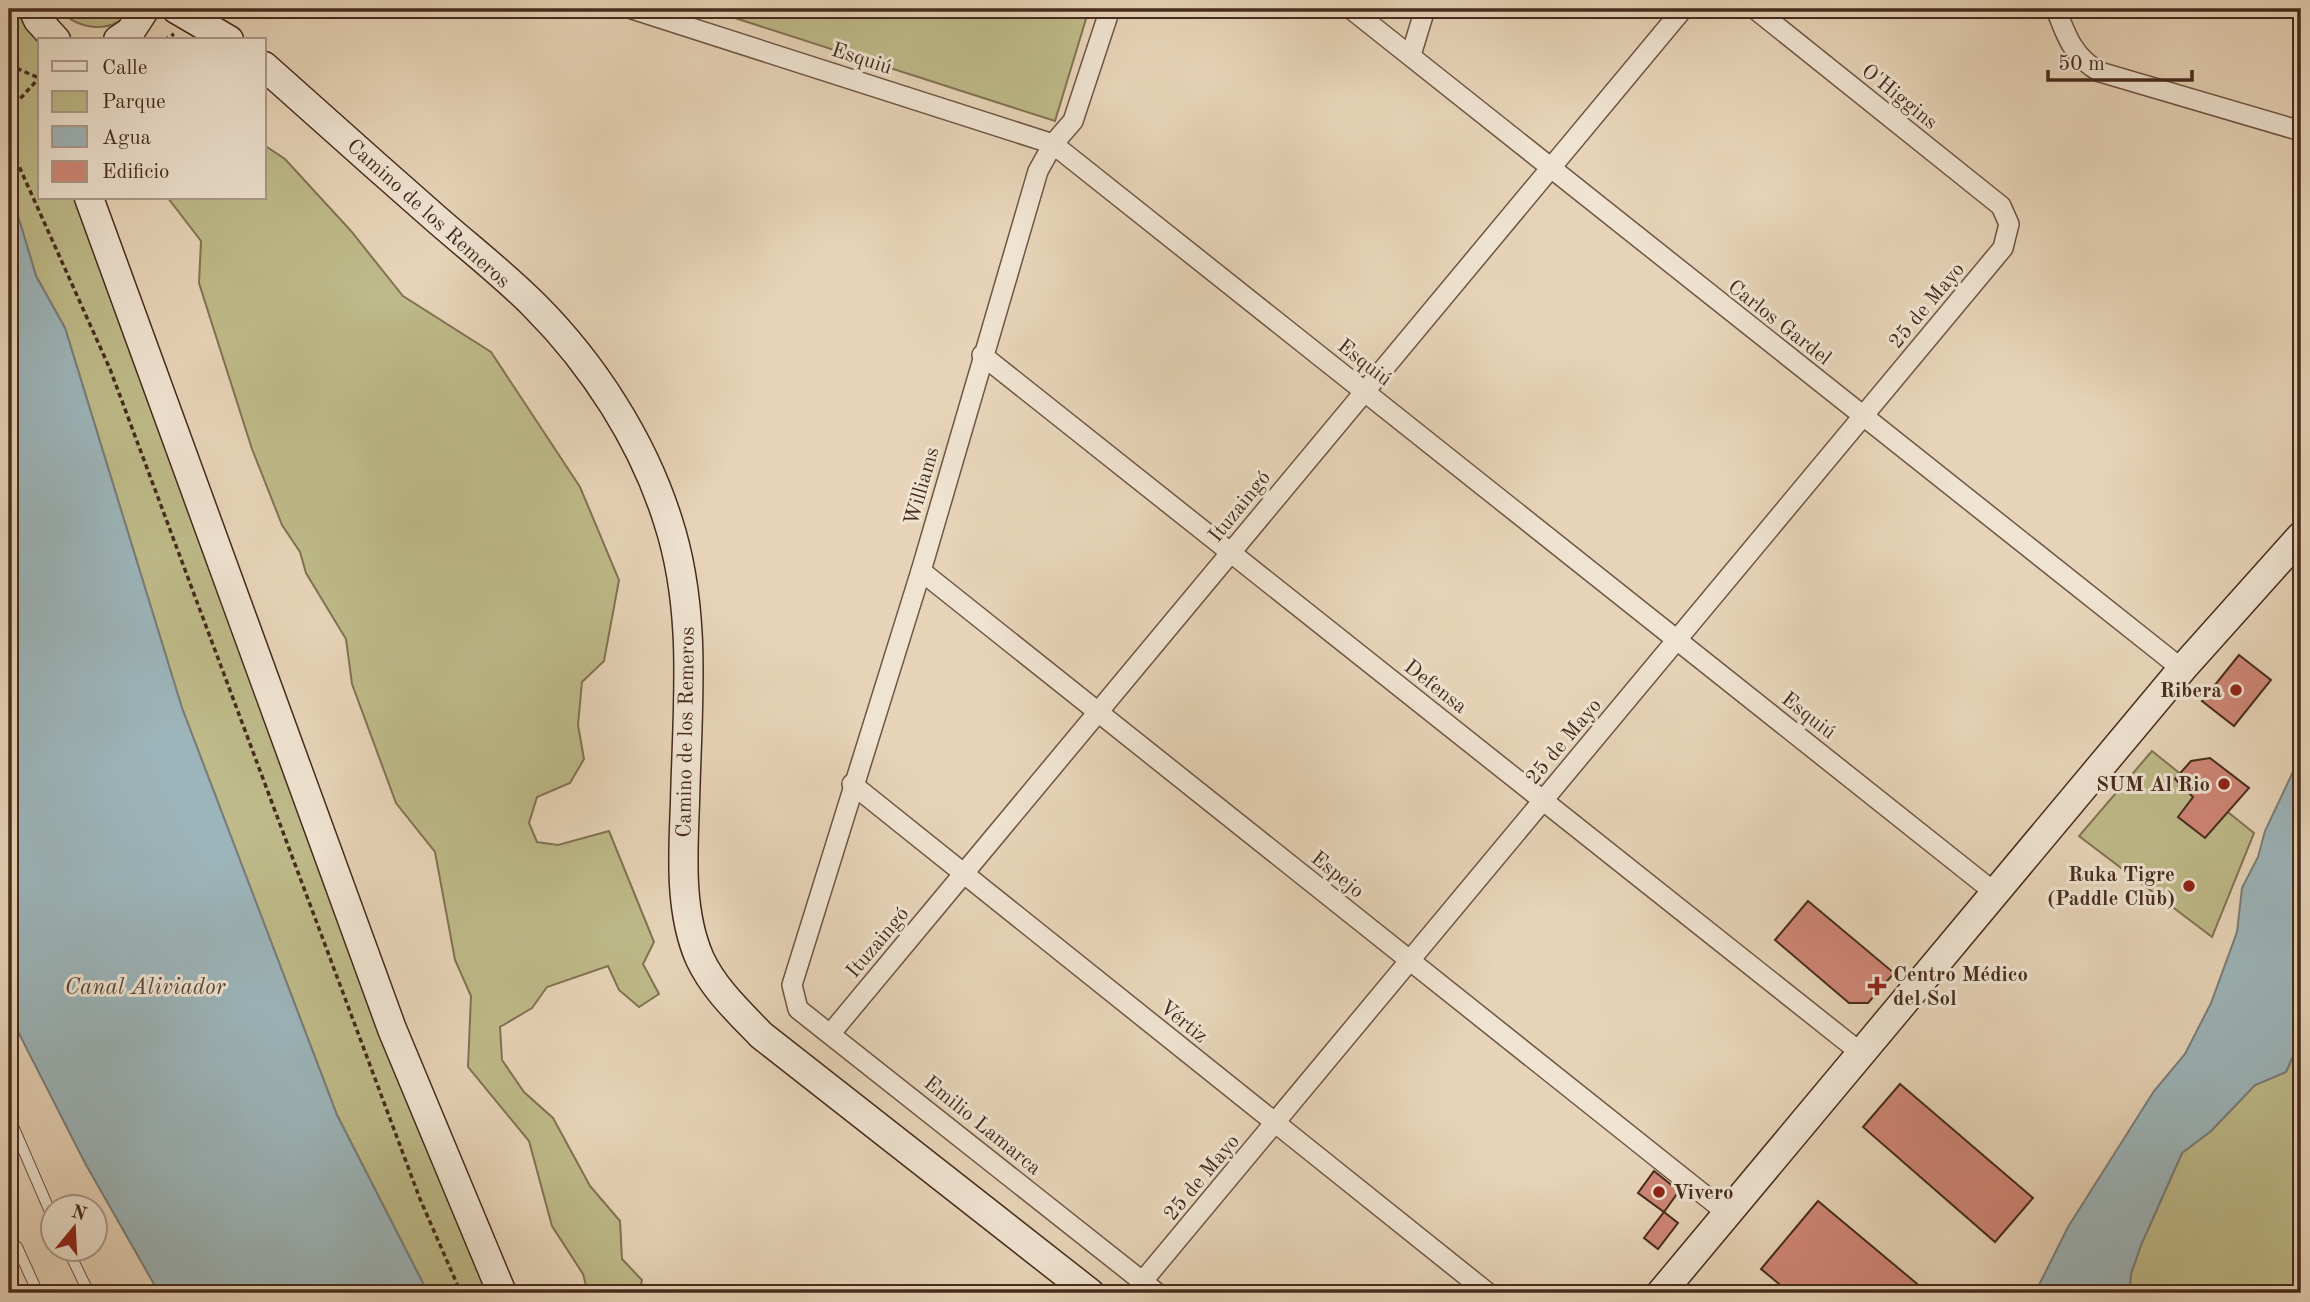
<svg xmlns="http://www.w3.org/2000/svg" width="2310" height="1302" viewBox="0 0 2310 1302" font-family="'Old Standard TT',serif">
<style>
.green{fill:#beba89;stroke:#827253;stroke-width:2}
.water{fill:#9cb5ba;stroke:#7a7e7b;stroke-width:2}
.building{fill:#cf8676;stroke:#462b1d;stroke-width:2}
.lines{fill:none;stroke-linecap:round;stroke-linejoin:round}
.service-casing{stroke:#6e5544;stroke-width:12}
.minor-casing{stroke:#6e5544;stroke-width:22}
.secondary-casing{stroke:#462b1d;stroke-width:31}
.path{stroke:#462b1d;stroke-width:3.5;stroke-dasharray:5 3.5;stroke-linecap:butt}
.service{stroke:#efe3d1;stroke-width:10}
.minor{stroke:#efe3d1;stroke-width:19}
.secondary{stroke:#efe3d1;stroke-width:28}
.poi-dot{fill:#8f2418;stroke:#efe3d1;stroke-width:2.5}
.labels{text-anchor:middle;stroke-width:6;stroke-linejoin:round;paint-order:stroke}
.street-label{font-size:21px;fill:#462b1d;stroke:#efe3d1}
.poi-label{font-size:21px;font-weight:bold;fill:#462b1d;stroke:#efe3d1;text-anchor:end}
.water-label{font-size:23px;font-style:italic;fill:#57473c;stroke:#efe3d1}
</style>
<rect width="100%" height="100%" fill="#e7d4b8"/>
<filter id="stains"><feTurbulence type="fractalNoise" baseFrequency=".00286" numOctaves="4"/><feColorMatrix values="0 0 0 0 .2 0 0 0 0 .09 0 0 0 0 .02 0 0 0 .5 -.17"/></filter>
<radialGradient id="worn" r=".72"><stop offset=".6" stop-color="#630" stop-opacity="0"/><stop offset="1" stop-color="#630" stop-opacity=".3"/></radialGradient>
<g class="green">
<polygon points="9,9 23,9 40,40 40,198 78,198 497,1293 428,1293 337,1115 182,708 65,328 36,276 9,186"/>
<path d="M58,9H133C112,35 80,31 58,9Z"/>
<polygon points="707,9 1089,9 1055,121"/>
<polygon points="264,145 285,159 351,231 403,296 491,352 580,487 619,580 604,661 582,682 578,725 584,759 570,783 537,797 529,823 537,842 558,845 609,831 654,942 643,964 659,994 639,1007 619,990 608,966 547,987 532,1008 500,1027 502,1060 524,1092 553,1118 590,1186 620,1221 622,1259 642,1280 639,1293 588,1293 583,1274 552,1226 529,1141 468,1067 471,996 455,960 435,852 396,803 352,684 346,639 306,573 300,552 282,525 252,449 199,283 201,241 168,198 264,198"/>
<polygon points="2152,751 2254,833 2212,937 2079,836"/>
<polygon points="2301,1038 2301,1293 2129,1293 2131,1274 2141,1245 2182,1153 2211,1131 2255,1085 2286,1072"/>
</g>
<g class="water">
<polygon points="9,186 36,276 65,328 182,708 337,1115 428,1293 159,1293 85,1163 9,1014"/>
<polygon points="2301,755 2301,1038 2286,1072 2255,1085 2211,1131 2182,1153 2141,1245 2131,1274 2129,1293 2035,1293 2068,1227 2154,1091 2185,1054 2211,1003 2237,932 2242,888 2258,857 2265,831"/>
</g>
<g class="building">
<polygon points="2239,655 2271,680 2234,726 2202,701"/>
<polygon points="2210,758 2249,788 2205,838 2178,817 2193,797 2175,779 2191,761"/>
<polygon points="1808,901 1894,973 1868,1003 1849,1003 1775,940"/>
<polygon points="1900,1084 2033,1198 1995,1242 1863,1127"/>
<polygon points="1654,1171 1679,1191 1664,1212 1638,1193"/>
<polygon points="1818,1201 1928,1293 1790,1293 1761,1269"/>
<polygon points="1664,1212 1678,1223 1658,1249 1644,1238"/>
</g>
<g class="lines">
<defs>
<g id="service">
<polyline points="9,1117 52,1216"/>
<polyline points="9,1240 17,1247 38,1293"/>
<polyline points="68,1250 89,1293"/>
</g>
<g id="minor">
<polyline points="632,9 1053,144 1994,892"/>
<polyline points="1110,9 1073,121 1053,144 1038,171 921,571 792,985 798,1009 1157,1293"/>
<polyline points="1351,9 2182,669"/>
<path d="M2056,9C2066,36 2074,58 2100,72L2301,131"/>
<polyline points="1411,55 1425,9"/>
<polyline points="982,355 1861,1053"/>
<polyline points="921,571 1727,1213"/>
<polyline points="852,784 1488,1293"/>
<polyline points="831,1033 1683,9"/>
<polyline points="1142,1282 2003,248 2009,224 2001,206 1755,9"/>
</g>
<g id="secondary">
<polyline points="33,9 38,20 56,40"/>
<polyline points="176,9 229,40"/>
<polyline points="118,40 130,32 145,9"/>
<path d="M264,66C321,117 377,167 434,217C467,246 503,274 534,305C593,364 643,441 668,521C698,613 687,709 685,803C683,853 679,912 700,959C714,989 739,1012 761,1035L1090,1293"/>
<polyline points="89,198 392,1029 502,1293"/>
<polyline points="1661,1293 2182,669 2301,536"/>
</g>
</defs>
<use href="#service" class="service-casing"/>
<use href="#minor" class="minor-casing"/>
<use href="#secondary" class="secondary-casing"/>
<g class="path">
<polyline points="164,40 174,34"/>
<polyline points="9,65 39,78"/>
<polyline points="9,111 39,78"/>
<polyline points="9,144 110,369 420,1199 461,1293"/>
</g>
<use href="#service" class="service"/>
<use href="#minor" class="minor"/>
<use href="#secondary" class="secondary"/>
</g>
<g class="poi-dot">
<circle cx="2236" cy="690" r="7"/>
<circle cx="2224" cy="784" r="7"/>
<circle cx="2189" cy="886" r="7"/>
<path d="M1873.5 975.5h7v7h7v7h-7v7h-7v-7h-7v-7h7z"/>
<circle cx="1659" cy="1192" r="7"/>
</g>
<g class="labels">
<g class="street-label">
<text transform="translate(862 58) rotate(18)" y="7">Esquiú</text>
<text transform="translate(1900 96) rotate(39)" y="7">O'Higgins</text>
<text transform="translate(429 213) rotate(42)" y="7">Camino de los Remeros</text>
<text transform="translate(1926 305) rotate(-50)" y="7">25 de Mayo</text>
<text transform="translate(1780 322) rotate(38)" y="7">Carlos Gardel</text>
<text transform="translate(1365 362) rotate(38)" y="7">Esquiú</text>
<text transform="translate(921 486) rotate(-74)" y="7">Williams</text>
<text transform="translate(1239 506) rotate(-51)" y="7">Ituzaingó</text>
<text transform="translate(1436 686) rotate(38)" y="7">Defensa</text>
<text transform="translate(1809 715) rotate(38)" y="7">Esquiú</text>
<text transform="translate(685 732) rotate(-89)" y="7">Camino de los Remeros</text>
<text transform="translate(1563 741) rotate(-50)" y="7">25 de Mayo</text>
<text transform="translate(1338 874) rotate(39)" y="7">Espejo</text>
<text transform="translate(877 942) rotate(-50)" y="7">Ituzaingó</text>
<text transform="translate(1184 1021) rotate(39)" y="7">Vértiz</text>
<text transform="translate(983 1125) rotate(39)" y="7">Emilio Lamarca</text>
<text transform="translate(1201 1177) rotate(-50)" y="7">25 de Mayo</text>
</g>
<g class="poi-label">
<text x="2222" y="697">Ribera</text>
<text x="2210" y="791">SUM Al Rio</text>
<text x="2175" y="881">Ruka Tigre<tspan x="2175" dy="24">(Paddle Club)</tspan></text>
<text x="1893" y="981" text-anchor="start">Centro Médico<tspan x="1893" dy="24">del Sol</tspan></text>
<text x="1673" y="1199" text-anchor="start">Vivero</text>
</g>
<g class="water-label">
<text x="145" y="994">Canal Aliviador</text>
</g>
</g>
<rect width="2310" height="1302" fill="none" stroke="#e7d4b8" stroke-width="35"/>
<rect x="10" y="10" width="2289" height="1281" fill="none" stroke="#462b1d" stroke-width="3.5"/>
<rect x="18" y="18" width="2275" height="1267" fill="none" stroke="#462b1d" stroke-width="2"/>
<rect x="38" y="38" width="228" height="161" fill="#efe3d1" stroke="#ab9989" stroke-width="2"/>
<rect x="52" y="61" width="35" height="10" fill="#efe3d1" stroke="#ab9989" stroke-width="2"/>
<text x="102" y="74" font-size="21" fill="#462b1d">Calle</text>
<rect x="52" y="91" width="35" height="21" fill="#beba89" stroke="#ab9989" stroke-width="2"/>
<text x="102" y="108" font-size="21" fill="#462b1d">Parque</text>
<rect x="52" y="126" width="35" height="21" fill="#9cb5ba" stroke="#ab9989" stroke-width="2"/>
<text x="102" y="144" font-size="21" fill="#462b1d">Agua</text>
<rect x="52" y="161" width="35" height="21" fill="#cf8676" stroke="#ab9989" stroke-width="2"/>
<text x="102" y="178" font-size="21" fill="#462b1d">Edificio</text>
<g transform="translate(74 1228) rotate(18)"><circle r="33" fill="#efe3d1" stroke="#ab9989" stroke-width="2"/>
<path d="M0-5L12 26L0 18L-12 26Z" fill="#8f2418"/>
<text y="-10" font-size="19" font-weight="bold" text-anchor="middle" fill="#462b1d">N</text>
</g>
<path d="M2048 70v10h144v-10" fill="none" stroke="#462b1d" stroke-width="3.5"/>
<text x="2058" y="70" font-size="21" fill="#462b1d" stroke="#efe3d1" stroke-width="5" paint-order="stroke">50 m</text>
<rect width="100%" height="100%" filter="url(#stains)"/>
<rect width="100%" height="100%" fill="url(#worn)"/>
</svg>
